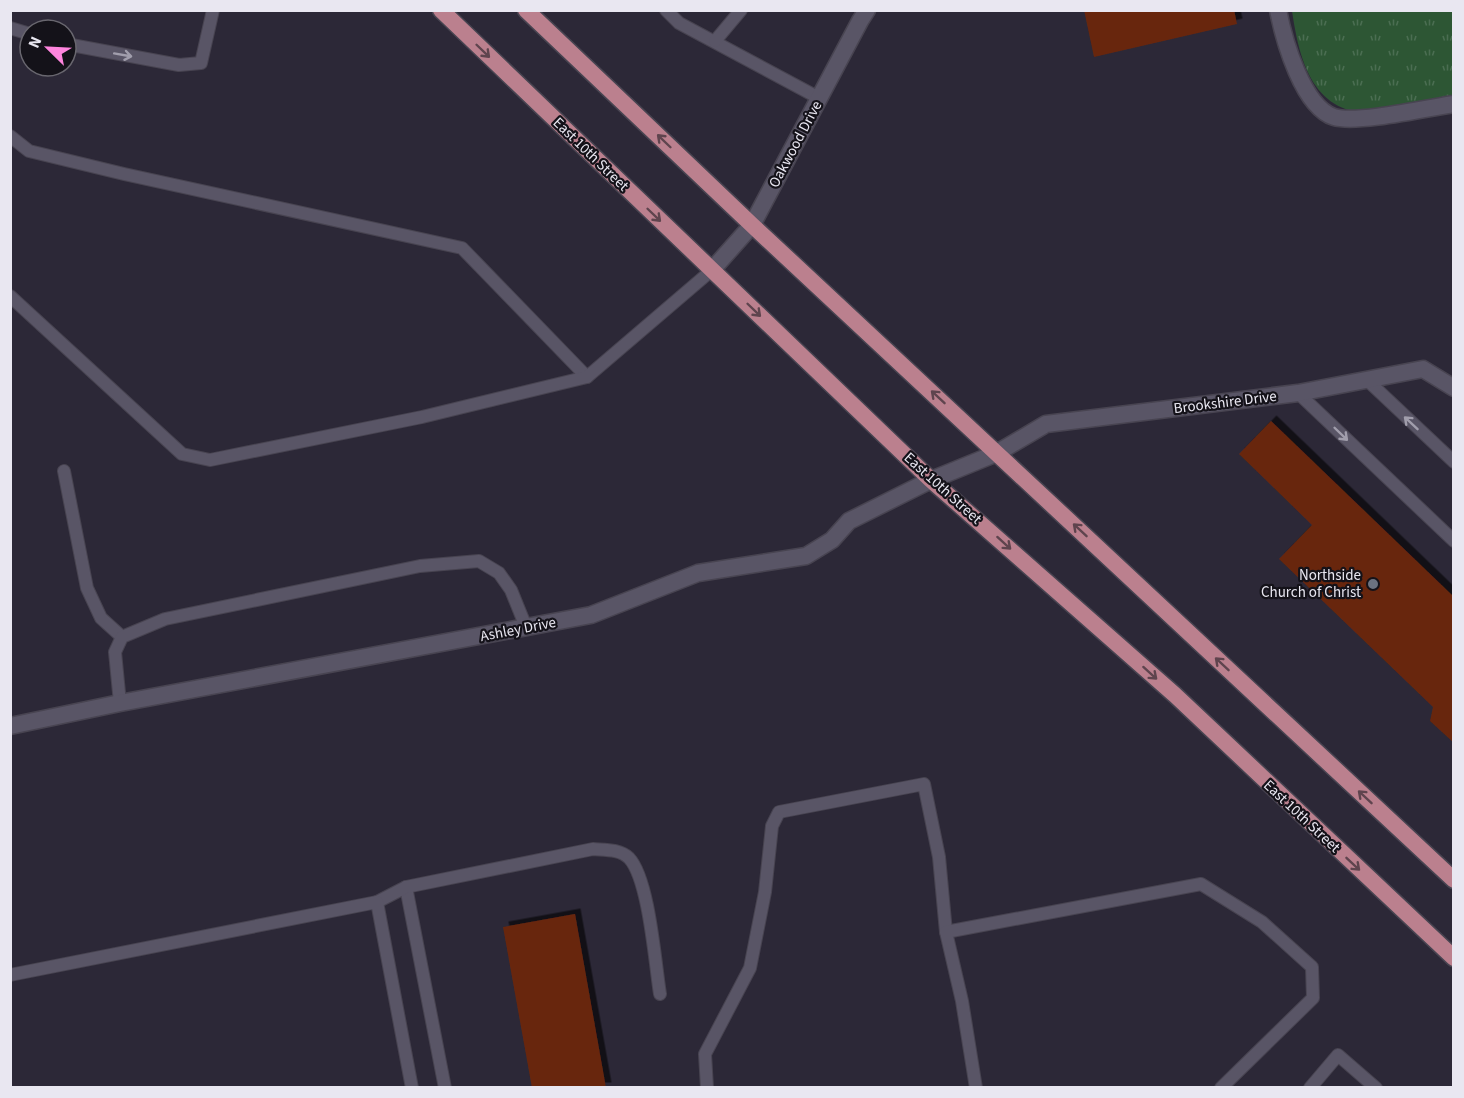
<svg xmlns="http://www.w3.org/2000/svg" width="1464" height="1098" viewBox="0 0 1464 1098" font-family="'Source Sans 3',sans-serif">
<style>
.grass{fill:url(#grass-tufts)}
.building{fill:#67270f;filter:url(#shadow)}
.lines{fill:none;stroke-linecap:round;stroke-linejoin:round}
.service-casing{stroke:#484451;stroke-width:14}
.minor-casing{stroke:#484451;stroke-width:19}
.primary-casing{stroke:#484451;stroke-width:19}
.service{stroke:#595566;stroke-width:12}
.minor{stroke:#595566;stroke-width:16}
.primary{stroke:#bb808e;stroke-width:16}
.oneway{stroke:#5f444e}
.oneway2{stroke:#a19eac}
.worship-dot{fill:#6b7280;stroke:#141219;stroke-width:2}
.labels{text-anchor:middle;stroke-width:4.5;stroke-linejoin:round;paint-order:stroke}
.street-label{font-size:15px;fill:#e9e7f1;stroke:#141219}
.poi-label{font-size:15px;fill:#e9e7f1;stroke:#141219;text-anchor:end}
</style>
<defs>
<pattern id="grass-tufts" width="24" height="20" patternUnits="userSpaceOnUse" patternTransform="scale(1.5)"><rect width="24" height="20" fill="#2d5634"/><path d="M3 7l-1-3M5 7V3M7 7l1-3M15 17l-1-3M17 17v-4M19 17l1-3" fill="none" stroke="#4b6e52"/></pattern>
<filter id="shadow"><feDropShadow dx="5.5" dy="-5.5" stdDeviation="0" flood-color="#0009"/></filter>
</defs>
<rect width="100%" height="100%" fill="#2c2837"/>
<path class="grass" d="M1292,11H1453V100C1435,103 1417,106 1399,109C1390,110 1380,113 1371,113C1311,113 1299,57 1292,11Z"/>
<g class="building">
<polygon points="1084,10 1234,10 1237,24 1094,57"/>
<polygon points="1271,421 1454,597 1454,743 1430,721 1433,707 1279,559 1312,525 1239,454"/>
<polygon points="575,914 606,1088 532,1088 503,927"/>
</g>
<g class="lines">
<defs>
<g id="service">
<polyline points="666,10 679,23 819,98"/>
<polyline points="10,28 30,34"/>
<polyline points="715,41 741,10"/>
<polyline points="66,44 179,65 201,63 213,10"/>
<polyline points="10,136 29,151 124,174 462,248 587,377"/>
<polyline points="10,296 182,454 210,460 422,417 587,377 712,270"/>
<polyline points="1367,380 1454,462"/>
<polyline points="1298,393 1454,541"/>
<polyline points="64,471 87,588 101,618 122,637"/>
<polyline points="120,703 115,652 122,637 165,619 420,566 479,561 499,573 511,590 526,627"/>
<polyline points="406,887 445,1088"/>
<path d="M377,902L406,887L593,849C605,850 620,849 629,858C649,879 655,963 660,994"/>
<polyline points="10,975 377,902 412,1088"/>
<polyline points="707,1088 705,1054 750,968 765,892 772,826 779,812 924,784 939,857 946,932"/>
<polyline points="976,1088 962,1001 946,932 1201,884 1262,922 1312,967 1313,998 1221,1088"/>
<polyline points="1310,1088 1338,1055 1376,1088"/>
</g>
<g id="minor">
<path d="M1278,10C1284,41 1303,107 1334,117C1356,124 1428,108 1454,104"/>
<polyline points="712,270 752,225 860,21 867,10"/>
<polyline points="10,726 120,703 591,615 698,573 806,556 832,540 849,521 931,480 997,453 1046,424 1298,393 1423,369 1454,388"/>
</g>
<g id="primary">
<polyline points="441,10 931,480 1175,695 1454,958"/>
<polyline points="526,10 752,225 1454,880"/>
</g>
</defs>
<use href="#service" class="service-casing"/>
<use href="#minor" class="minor-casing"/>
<use href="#primary" class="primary-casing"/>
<use href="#service" class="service"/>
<use href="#minor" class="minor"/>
<use href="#primary" class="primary"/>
</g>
<defs><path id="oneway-shaft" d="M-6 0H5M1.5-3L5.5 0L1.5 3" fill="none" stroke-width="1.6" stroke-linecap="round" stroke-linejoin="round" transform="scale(1.5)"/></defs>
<g class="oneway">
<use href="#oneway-shaft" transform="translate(483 51) rotate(44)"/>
<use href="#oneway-shaft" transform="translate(664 141) rotate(-136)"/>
<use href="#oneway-shaft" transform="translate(654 215) rotate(44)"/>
<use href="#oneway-shaft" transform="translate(754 310) rotate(44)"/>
<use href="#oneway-shaft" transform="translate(938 397) rotate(-137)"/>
<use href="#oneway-shaft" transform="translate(1080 530) rotate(-137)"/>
<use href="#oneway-shaft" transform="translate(1004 543) rotate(42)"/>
<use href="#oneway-shaft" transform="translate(1222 664) rotate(-137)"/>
<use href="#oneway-shaft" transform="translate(1150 673) rotate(42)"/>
<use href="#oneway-shaft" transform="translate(1365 797) rotate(-137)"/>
<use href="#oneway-shaft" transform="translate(1353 864) rotate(43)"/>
</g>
<g class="oneway2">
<use href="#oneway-shaft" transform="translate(123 55) rotate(10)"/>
<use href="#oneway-shaft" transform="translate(1411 423) rotate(-137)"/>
<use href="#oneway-shaft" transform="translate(1341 434) rotate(44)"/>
</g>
<circle class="worship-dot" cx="1373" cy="584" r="6"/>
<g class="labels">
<g class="street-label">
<text transform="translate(795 144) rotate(-62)" y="5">Oakwood Drive</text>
<text transform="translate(591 154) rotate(44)" y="5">East 10th Street</text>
<text transform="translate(1225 402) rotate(-7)" y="5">Brookshire Drive</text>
<text transform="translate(943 488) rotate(42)" y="5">East 10th Street</text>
<text transform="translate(518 629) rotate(-11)" y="5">Ashley Drive</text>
<text transform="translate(1302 816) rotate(43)" y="5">East 10th Street</text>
</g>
<g class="poi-label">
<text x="1361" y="580">Northside<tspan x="1361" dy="17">Church of Christ</tspan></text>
</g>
</g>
<rect width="1464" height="1098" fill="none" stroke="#e9e7f1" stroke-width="24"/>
<g transform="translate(48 48) rotate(294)"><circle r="28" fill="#141219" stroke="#69676f" stroke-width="1.5"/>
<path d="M0-4.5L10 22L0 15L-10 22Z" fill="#ff85de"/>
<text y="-9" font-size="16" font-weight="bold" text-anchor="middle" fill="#e9e7f1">N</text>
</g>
</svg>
